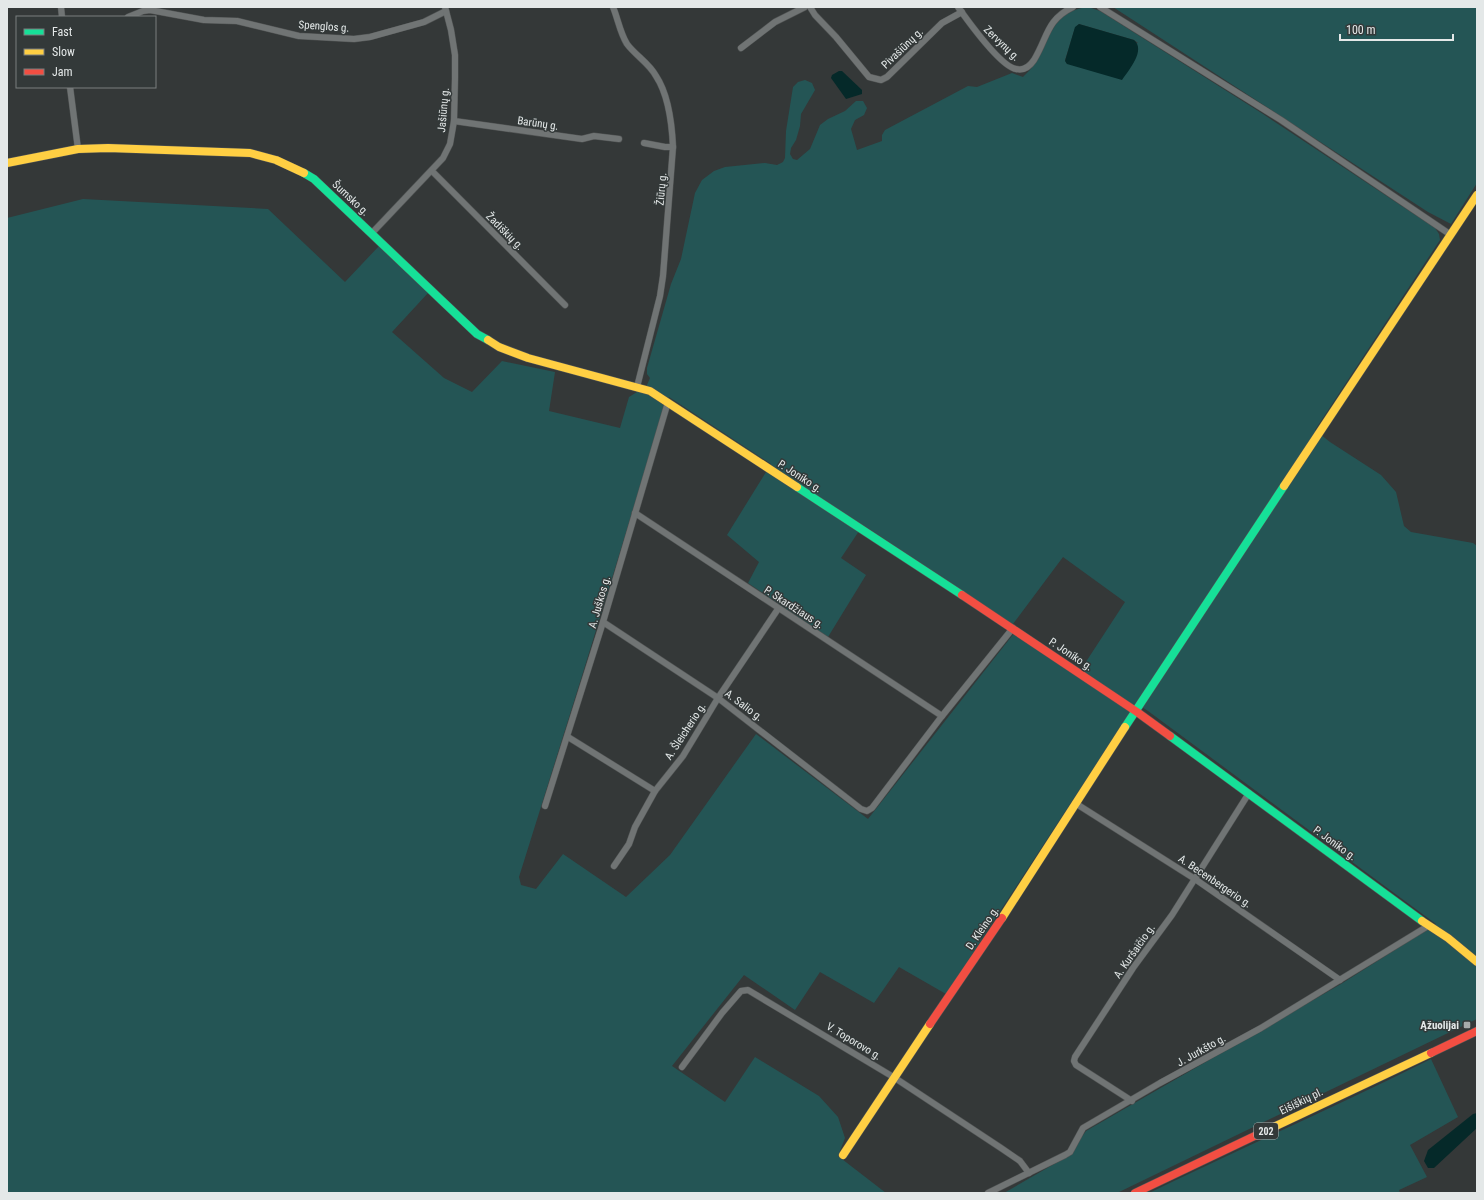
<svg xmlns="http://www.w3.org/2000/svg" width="1484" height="1200" viewBox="0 0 1484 1200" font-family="'Roboto Condensed',sans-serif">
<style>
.green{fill:#245555;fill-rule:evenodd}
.water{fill:#052929}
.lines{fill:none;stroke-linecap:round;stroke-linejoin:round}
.street-casing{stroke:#515454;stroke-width:7}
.fast-casing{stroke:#515454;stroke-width:9}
.slow-casing{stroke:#515454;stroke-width:9}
.jam-casing{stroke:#515454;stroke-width:9}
.street{stroke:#707474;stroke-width:6}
.fast{stroke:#16e098;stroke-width:8}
.slow{stroke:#ffcf43;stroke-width:8}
.jam{stroke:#f24e42;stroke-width:8}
.poi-dot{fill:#a6aaaa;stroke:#333939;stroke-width:1.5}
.labels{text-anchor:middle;stroke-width:3;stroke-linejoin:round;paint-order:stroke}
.shield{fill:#333939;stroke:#afb4b4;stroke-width:1}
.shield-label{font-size:10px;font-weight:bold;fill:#e4e8e8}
.street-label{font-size:11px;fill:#e4e8e8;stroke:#333939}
.poi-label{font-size:11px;font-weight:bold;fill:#e4e8e8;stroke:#333939;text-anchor:end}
</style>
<rect width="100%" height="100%" fill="#343838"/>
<g class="green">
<path d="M1088,7L1100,11L1263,114L1435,228L1439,234L1440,240L1315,430L1330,442L1381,475L1396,492L1404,526L1411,532L1473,543L1477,546V1019L1117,1193H1004L1068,1156L1086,1131L1341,984L1436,924L1148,711L1136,703L946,994L899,967L874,1003L820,972L795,1010L744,975L672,1066L725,1102L755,1057L819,1096L838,1117L845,1138L838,1156L886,1193H7V218L83,199L268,209L345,282L379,246L428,293L392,332L444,378L472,392L502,361L555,372L549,411L620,428L629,397L637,392H644L650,378L647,374V368L671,284L681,259L695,193L702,180L714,171L725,167L765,163L777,165L783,162L785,158L786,131L793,87L798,82L805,80L812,83L815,90L801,114L800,126L796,140L791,148L790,154L793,159L797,160L810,149L820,125L828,119L845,111L856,101H863L867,108L864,115L855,120L851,129L857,150L882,141V135L885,130L968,86L977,87L1012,73L1023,77C1027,73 1032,68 1035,63C1051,37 1053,11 1088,7ZM1079,24L1134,40L1138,43L1067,64L1065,60L1075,28ZM669,397L771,464L727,535L759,562L748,583L828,637L866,575L841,558L863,525L1013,624L1063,557L1125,602L1078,674L1015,632L868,819L756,734L670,855L626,897L563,854L536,889L521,885L519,877L581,679L663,412V406Z"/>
<polygon points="1113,7 1477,7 1477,183 1451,224 1428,212"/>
<path d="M1431,1059L1458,1117L1410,1145L1427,1177L1399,1190L1400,1193H1149C1243,1147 1338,1106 1431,1059Z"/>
</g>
<g class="water">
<path d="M1079,24L1134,40C1146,50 1129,70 1122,80L1067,64L1065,61L1075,27Z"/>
<polygon points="839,71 842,71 862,90 862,94 846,99 831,78 832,75"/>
<polygon points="1477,1113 1477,1128 1434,1168 1428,1168 1424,1161 1428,1150 1473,1114"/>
</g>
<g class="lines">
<defs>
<g id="street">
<polyline points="61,7 62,17"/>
<path d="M613,7C618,19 620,33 627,44C636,56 649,63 656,76C668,94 672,125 673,147L663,276L660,296L637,387"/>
<polyline points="810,7 815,15 836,37 869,77 881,80 887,77 942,23 962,12"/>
<path d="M958,7C968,21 1000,66 1016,69C1024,71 1030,66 1034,60C1048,37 1046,20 1073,7"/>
<polyline points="1100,7 1281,120 1451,235"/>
<polyline points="128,17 143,11 150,10 204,20 237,21 299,36 354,39 370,37 424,22 446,11"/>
<polyline points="741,48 775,22 805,7"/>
<polyline points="70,87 78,149"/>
<polyline points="454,121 582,139 594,136 619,139"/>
<polyline points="644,143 665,147 673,147"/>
<polyline points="432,171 565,305"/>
<polyline points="372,233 443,158 450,144 454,121 455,78 455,55 451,30 445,7"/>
<polyline points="635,513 942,716"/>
<polyline points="603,622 718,698 861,809 867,811 872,808 942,716 1013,628"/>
<polyline points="568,737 655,791"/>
<polyline points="1075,803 1195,879 1340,980"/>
<polyline points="545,806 603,622 668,402"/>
<polyline points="614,866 629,844 635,827 655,791 683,756 718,698 778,609"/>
<polyline points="682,1067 722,1013 741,991 748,990 895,1078 1001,1148 1020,1161 1029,1173"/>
<polyline points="1132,1101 1076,1065 1074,1061 1075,1057 1133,968 1172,915 1249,793"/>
<polyline points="988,1193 1065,1155 1070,1152 1083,1128 1160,1083 1261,1028 1428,926"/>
</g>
<g id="fast">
<polyline points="304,173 314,179 477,334 488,340"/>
<polyline points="797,487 962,595"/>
<polyline points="1125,727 1284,486"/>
<polyline points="1170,736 1422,921"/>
</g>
<g id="slow">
<polyline points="7,163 78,149 108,148 250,153 276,160 304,173"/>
<polyline points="488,340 499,347 528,358 650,391 797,487"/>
<polyline points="1284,486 1477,195"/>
<polyline points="1002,918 1125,727"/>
<polyline points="1422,921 1448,938 1477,962"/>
<polyline points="1263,1132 1431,1053"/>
<polyline points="843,1155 930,1024"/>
</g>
<g id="jam">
<polyline points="962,595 1137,712 1170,736"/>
<polyline points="930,1024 1002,918"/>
<polyline points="1431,1053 1477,1031"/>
<polyline points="1135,1193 1263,1132"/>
</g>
</defs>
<use href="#street" class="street-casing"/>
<use href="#fast" class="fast-casing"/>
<use href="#slow" class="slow-casing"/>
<use href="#jam" class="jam-casing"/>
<use href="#street" class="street"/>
<use href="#fast" class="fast"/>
<use href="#slow" class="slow"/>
<use href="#jam" class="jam"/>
</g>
<rect class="poi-dot" x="1463" y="1021" width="8" height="8" rx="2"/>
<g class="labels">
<rect class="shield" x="1254" y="1123" width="24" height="16" rx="3"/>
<g class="shield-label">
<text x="1266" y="1135">202</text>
</g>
<g class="street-label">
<text transform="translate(324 26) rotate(4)" y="4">Spenglos g.</text>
<text transform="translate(1002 43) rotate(44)" y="4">Zervynų g.</text>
<text transform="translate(902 48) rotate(-44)" y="4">Pivašiūnų g.</text>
<text transform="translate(443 110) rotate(-85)" y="4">Jašiūnų g.</text>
<text transform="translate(538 123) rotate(8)" y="4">Barūnų g.</text>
<text transform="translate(661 189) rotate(-85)" y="4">Žiūrų g.</text>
<text transform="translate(351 198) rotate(43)" y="4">Šumsko g.</text>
<text transform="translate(505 231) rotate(45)" y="4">Žadiškių g.</text>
<text transform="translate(800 476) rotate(33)" y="4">P. Joniko g.</text>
<text transform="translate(599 602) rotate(-74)" y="4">A. Juškos g.</text>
<text transform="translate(794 607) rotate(33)" y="4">P. Skardžiaus g.</text>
<text transform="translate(1071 654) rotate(34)" y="4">P. Joniko g.</text>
<text transform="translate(744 705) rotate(37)" y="4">A. Salio g.</text>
<text transform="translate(685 731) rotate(-57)" y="4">A. Šleicherio g.</text>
<text transform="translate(1335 843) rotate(36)" y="4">P. Joniko g.</text>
<text transform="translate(1215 881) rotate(34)" y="4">A. Becenbergerio g.</text>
<text transform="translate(982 928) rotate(-56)" y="4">D. Kleino g.</text>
<text transform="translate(1134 951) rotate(-55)" y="4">A. Kuršaičio g.</text>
<text transform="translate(854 1041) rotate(31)" y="4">V. Toporovo g.</text>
<text transform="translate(1201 1050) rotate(-29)" y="4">J. Jurkšto g.</text>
<text transform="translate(1301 1101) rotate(-26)" y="4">Eišiškių pl.</text>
</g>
<g class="poi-label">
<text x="1459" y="1029">Ąžuolijai</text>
</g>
</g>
<rect width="1484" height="1200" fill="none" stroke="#e4e8e8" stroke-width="16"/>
<rect x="16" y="16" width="140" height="72" fill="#333939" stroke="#7a7f7f"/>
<rect x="24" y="29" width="20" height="6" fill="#16e098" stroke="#7a7f7f"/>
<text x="52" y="36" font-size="12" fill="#e4e8e8">Fast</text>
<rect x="24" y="49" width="20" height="6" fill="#ffcf43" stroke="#7a7f7f"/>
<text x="52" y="56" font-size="12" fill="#e4e8e8">Slow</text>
<rect x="24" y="69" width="20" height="6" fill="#f24e42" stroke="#7a7f7f"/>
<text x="52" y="76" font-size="12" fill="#e4e8e8">Jam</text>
<path d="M1340 34v6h113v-6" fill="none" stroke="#e4e8e8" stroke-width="2"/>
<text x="1346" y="34" font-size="12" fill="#e4e8e8" stroke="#333939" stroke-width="3" paint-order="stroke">100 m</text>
</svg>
